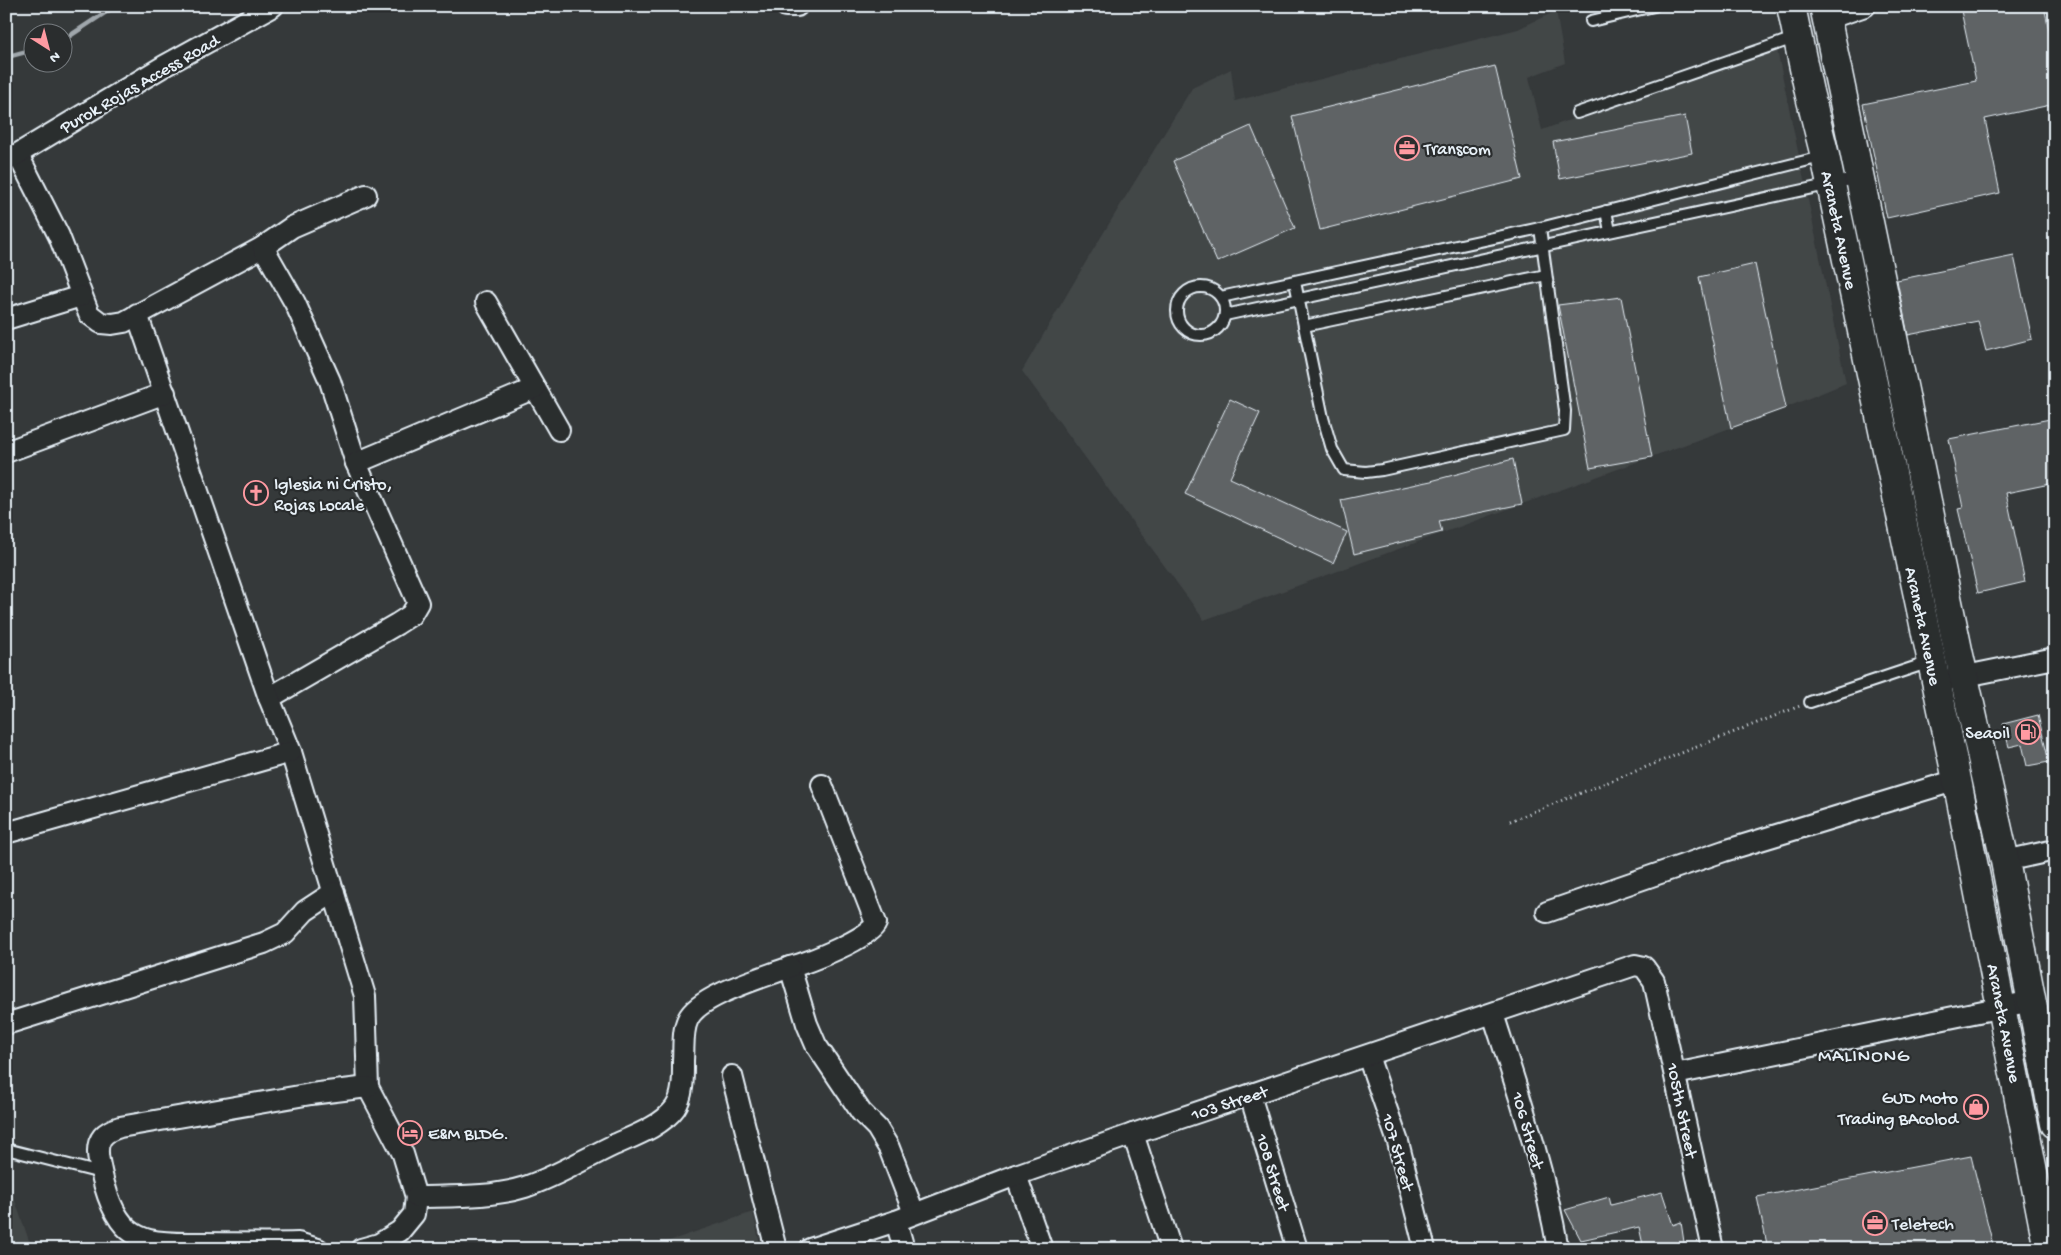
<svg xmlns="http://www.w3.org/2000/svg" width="2061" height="1255" viewBox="0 0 2061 1255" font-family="'Gochi Hand',sans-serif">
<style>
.built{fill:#424647}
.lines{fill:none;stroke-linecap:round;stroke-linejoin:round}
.stream{stroke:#a0a7ac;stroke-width:5}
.building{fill:#5f6365;stroke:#e8f1f8}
.lane-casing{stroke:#e8f1f8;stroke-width:14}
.street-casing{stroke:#e8f1f8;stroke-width:24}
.primary-casing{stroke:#e8f1f8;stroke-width:31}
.path{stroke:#e8f1f8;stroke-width:3;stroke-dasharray:1 4;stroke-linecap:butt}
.lane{stroke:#2a2d2e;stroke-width:10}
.street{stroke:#2a2d2e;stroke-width:20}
.primary{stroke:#2a2d2e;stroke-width:28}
.labels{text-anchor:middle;stroke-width:4.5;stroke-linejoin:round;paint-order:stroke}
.street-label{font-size:18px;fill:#e8f1f8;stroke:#2a2d2e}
.poi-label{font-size:18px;fill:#e8f1f8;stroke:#2a2d2e;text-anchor:start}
.neighbourhood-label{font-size:19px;letter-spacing:1px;fill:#e8f1f8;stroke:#2a2d2e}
</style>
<rect width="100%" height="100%" fill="#35393a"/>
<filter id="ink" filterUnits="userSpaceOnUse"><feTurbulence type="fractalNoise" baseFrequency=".02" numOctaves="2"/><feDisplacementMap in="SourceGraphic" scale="10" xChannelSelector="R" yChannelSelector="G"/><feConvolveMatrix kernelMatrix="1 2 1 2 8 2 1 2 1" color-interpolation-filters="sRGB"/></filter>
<g filter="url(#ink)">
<g class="built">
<polygon points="1556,11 1565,63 1529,77 1542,130 1776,45 1846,383 1785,408 1204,620 1022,371 1090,255 1192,88 1231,69 1235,101 1518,29"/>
<polygon points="6,1184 12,1192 32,1249 6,1249"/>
<polygon points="753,1212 761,1249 646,1249"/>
</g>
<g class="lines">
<g class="stream">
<polyline points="62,41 115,6"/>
<polyline points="6,57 32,50"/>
</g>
</g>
<g class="building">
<polygon points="1960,6 2044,6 2055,59 2055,104 1985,119 2000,193 1887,218 1863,104 1976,81"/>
<polygon points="1495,66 1522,179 1320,230 1292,116"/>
<polygon points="1685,116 1692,153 1560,179 1553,142"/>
<polygon points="1251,126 1295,228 1217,262 1173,161"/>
<polygon points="2014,256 2032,339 1986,351 1978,321 1908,335 1897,280"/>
<polygon points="1755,264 1786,408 1731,428 1699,277"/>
<polygon points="1621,297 1652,457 1590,468 1558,305"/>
<polygon points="1230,399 1260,413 1230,478 1347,532 1333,563 1185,494"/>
<polygon points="2055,418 2055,483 2006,493 2025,582 1978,593 1958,509 1963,508 1949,439"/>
<polygon points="1513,459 1522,504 1439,521 1442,532 1354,554 1341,500 1431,481"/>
<polygon points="2038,715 2049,762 2027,766 2022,744 2009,747 2003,724"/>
<polygon points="1971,1156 1994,1249 1768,1249 1757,1197"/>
<polygon points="1662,1192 1673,1225 1681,1222 1685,1249 1644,1249 1639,1227 1581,1240 1565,1210 1609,1197 1611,1205"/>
</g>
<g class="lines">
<defs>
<g id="lane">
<polyline points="1591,21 1654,6"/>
<polyline points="1577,113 1797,37"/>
<polyline points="1606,211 1610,231"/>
<polyline points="1295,282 1323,418 1332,449 1344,470 1366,472 1382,470 1564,430 1565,411 1540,228"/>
<circle cx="1201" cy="311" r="24"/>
<polyline points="1221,297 1540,228 1825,156"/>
<polyline points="1225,315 1859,178"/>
<polyline points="1304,326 1546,275"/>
<polyline points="1810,702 1930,662"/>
<polyline points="6,1149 101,1173"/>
</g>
<g id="street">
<polyline points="786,6 797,6"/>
<polyline points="1827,19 1865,6"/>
<polyline points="18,155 59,236 89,314 101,323 112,324 124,322 263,247 292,227 366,195"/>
<polyline points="6,161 164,66 273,6"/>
<polyline points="263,247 295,303 330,381 356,463 418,603 411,615 397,624 269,698"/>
<polyline points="137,314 269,698 291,752 365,996 368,1087 403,1154 416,1197 414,1214 400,1231 379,1244 361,1249"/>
<polyline points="6,319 81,296"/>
<polyline points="535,388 559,430"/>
<polyline points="6,452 165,393"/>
<polyline points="356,463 535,388 486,302"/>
<polyline points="1951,679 2055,658"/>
<path d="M822,785L876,923C871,938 807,963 790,967L807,1024L816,1045L861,1112L877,1128L889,1148L914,1213"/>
<polyline points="6,833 291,752"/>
<polyline points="2005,861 2055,850"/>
<polyline points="1547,912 1724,851 1957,780"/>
<path d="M1493,1014C1518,1092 1544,1168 1558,1249"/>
<polyline points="6,1024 264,943 285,933 305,911 334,892"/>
<polyline points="1368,1056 1398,1142 1425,1249"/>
<polyline points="1675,1074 2032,1001"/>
<polyline points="732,1076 776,1249"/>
<polyline points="1250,1095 1297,1249"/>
<polyline points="1133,1134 1171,1249"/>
<polyline points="1016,1175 1042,1249"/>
<path d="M416,1197C452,1196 490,1198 525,1187C556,1177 584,1159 614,1145C634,1136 662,1126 675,1108C684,1095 683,1075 683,1060C684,1047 682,1031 688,1019C699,995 765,977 790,967"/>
<polyline points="896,1221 904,1249"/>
<path d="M318,1249L298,1243C266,1244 234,1243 202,1243C185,1243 166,1244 149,1240C141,1238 135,1235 129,1230C111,1215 103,1183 99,1161C95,1141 102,1132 120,1127L311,1094L368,1087"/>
<polyline points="810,1249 896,1221 1016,1175 1133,1134 1635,965 1644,967 1654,981 1713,1249"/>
</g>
<g id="primary">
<polyline points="1791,6 1809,92 1825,156 1957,780 2048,1249"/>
<polyline points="1824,6 1959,655 2005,861 2055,1124"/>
</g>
</defs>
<use href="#lane" class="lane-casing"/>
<use href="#street" class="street-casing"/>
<use href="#primary" class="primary-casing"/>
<polyline class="path" points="1510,821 1800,706"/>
<use href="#lane" class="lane"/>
<use href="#street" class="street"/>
<use href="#primary" class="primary"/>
</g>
</g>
<defs>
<symbol id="office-ring" viewBox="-11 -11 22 22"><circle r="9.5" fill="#2a2d2e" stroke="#ff9aa2" stroke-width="1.5"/><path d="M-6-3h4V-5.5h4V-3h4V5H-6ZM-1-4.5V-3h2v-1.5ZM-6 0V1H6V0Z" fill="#ff9aa2"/></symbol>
<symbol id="church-ring" viewBox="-11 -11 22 22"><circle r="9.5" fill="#2a2d2e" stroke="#ff9aa2" stroke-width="1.5"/><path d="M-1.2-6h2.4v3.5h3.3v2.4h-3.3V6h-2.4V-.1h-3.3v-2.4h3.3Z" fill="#ff9aa2"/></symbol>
<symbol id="fuel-ring" viewBox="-11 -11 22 22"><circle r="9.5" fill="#2a2d2e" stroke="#ff9aa2" stroke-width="1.5"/><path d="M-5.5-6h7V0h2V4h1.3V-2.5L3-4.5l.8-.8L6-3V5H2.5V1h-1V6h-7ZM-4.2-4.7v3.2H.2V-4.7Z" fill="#ff9aa2"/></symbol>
<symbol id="shop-ring" viewBox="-11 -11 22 22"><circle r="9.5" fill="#2a2d2e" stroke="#ff9aa2" stroke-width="1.5"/><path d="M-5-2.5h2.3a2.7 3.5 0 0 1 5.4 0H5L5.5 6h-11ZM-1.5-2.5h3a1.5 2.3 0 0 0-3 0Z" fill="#ff9aa2"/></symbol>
<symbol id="hotel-ring" viewBox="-11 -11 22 22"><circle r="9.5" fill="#2a2d2e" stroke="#ff9aa2" stroke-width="1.5"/><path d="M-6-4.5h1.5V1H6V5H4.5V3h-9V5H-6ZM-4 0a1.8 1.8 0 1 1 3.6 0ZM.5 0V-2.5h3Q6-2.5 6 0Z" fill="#ff9aa2"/></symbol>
</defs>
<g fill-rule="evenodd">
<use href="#office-ring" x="1393" y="134" width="28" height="28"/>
<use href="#church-ring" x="242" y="479" width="28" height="28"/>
<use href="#fuel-ring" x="2014" y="718" width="28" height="28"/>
<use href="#shop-ring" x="1962" y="1093" width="28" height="28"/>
<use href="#hotel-ring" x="396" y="1119" width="28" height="28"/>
<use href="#office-ring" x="1861" y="1209" width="28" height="28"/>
</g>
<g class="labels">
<g class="street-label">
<text transform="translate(139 83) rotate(-30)" y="6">Purok Rojas Access Road</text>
<text transform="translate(1840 230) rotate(78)" y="6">Araneta Avenue</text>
<text transform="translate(1924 626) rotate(78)" y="6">Araneta Avenue</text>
<text transform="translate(2005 1023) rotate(79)" y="6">Araneta Avenue</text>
<text transform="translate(1229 1102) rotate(-18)" y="6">103 Street</text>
<text transform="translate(1683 1110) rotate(78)" y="6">105th Street</text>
<text transform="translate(1529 1130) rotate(74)" y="6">106 Street</text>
<text transform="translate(1399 1152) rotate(74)" y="6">107 Street</text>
<text transform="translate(1274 1172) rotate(73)" y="6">108 Street</text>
</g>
<g class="poi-label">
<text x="1424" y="154">Transcom</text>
<text x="274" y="489">Iglesia ni Cristo,<tspan x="274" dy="21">Rojas Locale</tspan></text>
<text x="2010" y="738" text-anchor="end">Seaoil</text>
<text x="1958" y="1103" text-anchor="end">GUD Moto<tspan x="1958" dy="21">Trading BAcolod</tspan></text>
<text x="428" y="1139">E&amp;M BLDG.</text>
<text x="1892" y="1229">Teletech</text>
</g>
<g class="neighbourhood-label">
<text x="1864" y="1061">MALINONG</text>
</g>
</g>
<rect width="2061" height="1255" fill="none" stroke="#2a2d2e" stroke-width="25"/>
<rect x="12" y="12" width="2036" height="1230" fill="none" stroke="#e8f1f8" stroke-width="2" filter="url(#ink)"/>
<g transform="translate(48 48) rotate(144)"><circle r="24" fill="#2a2d2e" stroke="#767b7f"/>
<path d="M0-4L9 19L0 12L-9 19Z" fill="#ff9aa2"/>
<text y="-8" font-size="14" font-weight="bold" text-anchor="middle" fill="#e8f1f8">N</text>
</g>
</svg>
